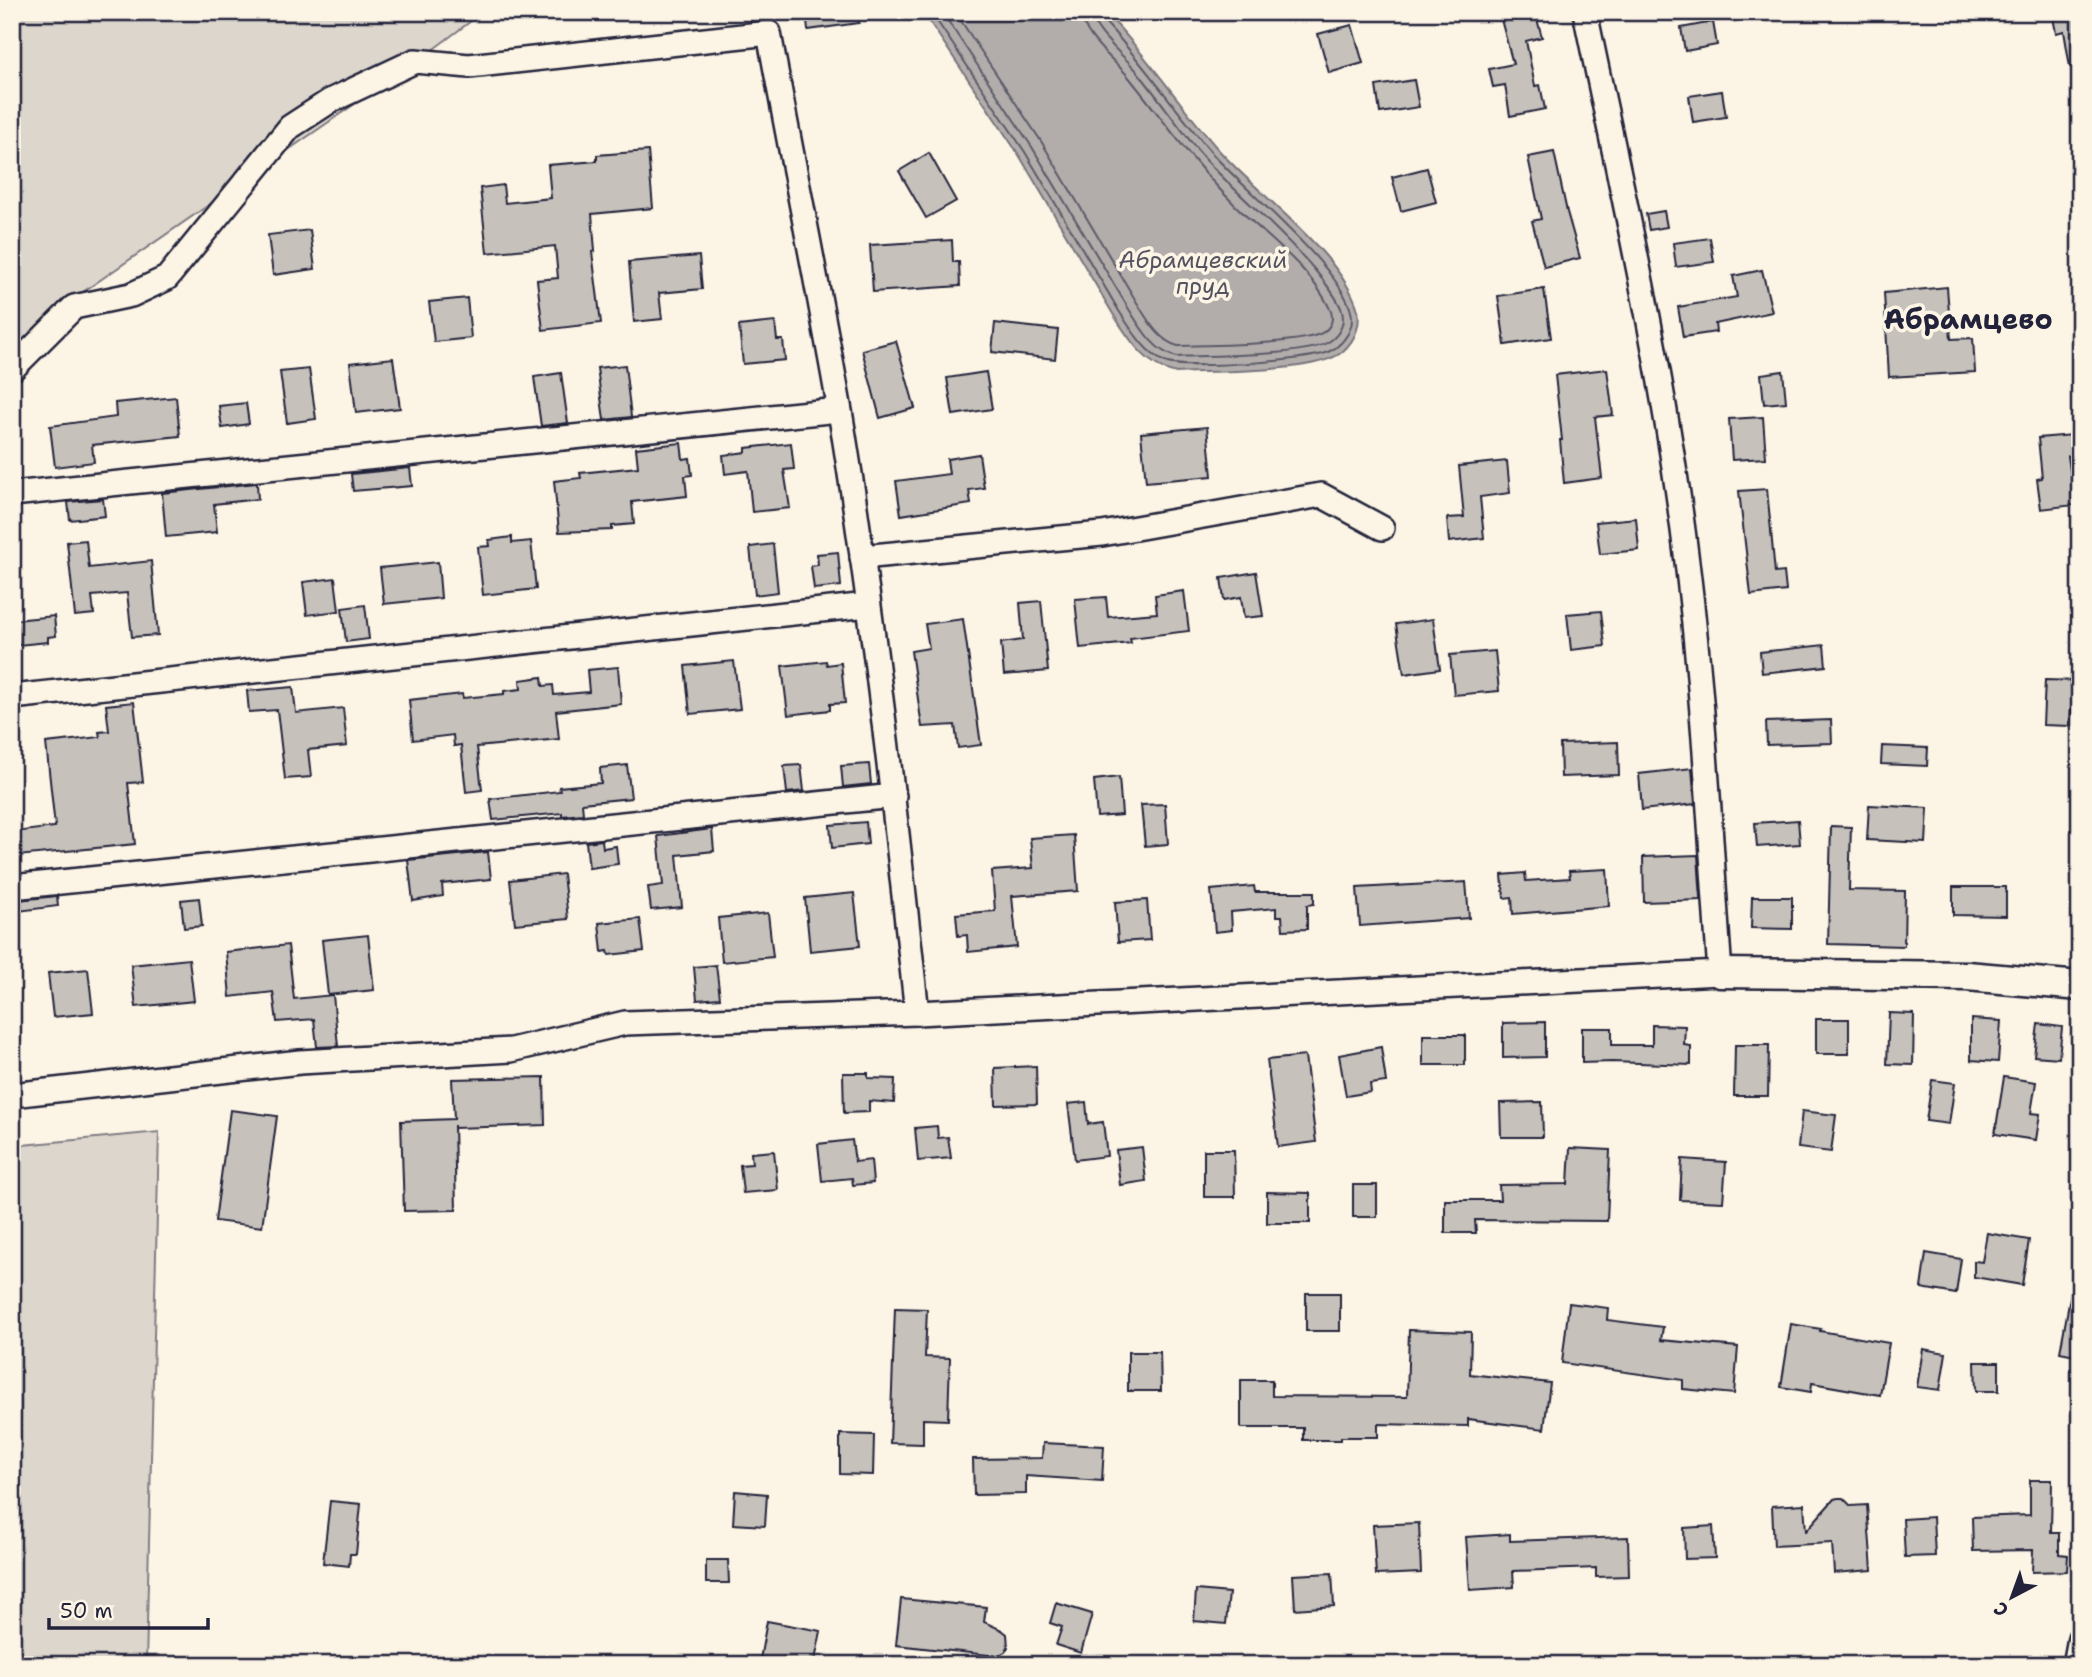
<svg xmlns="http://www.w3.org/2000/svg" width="2092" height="1677" viewBox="0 0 2092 1677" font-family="'Shantell Sans',sans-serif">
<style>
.green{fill:#dcd6cc;stroke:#7f7c84;stroke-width:2}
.water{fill:#b2adab;stroke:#78757e;stroke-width:2}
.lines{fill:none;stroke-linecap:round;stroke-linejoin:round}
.shore{stroke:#5c5a68;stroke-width:2}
.building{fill:#c6c1bb;stroke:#22223b;stroke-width:2}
.minor-casing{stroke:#22223b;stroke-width:28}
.tertiary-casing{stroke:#22223b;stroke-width:33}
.minor{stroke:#fcf5e5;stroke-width:23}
.tertiary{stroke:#fcf5e5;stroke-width:28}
.labels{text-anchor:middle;stroke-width:7;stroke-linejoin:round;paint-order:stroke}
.water-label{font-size:23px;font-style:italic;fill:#545362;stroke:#fcf5e5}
.district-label{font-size:28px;font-weight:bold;fill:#22223b;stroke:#fcf5e5}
</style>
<rect width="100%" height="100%" fill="#fcf5e5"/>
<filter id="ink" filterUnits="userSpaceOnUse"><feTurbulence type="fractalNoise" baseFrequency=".0143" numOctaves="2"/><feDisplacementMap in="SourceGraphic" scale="14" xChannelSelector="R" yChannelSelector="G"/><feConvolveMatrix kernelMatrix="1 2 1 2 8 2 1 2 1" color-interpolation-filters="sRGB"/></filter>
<g filter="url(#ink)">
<g class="green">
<polygon points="12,12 483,12 427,54 80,294 12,363"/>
<polygon points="159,1132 146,1665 12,1665 12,1146"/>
</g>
<path class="water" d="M923,12H1105C1146,54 1178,103 1216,147C1256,193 1335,248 1356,304C1363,321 1356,340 1342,352C1318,373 1211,371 1176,373C1145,366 1129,339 1113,314L1019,155Z"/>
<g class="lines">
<g class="shore">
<path d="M931,12L1025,152L1119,311C1131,329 1144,352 1165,362C1181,370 1309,361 1328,352C1340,347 1352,333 1352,319C1352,275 1241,188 1210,151C1173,107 1141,60 1102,19L1100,12"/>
<path d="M942,12L1032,147L1127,306C1139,325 1153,352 1177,357C1208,355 1308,357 1330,341C1341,333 1346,321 1341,308C1335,294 1324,281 1314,269C1280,229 1240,197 1205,159C1181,131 1160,99 1136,70C1124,56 1092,30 1091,12"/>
<path d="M955,12L1041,141L1136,301C1146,317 1158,341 1178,346C1204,345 1309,345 1325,331C1333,324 1334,316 1329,307C1308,264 1264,236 1232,202C1193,163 1162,118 1127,75C1112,58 1082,35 1081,12"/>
</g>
</g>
<g class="building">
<polygon points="806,12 858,12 859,23 808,30"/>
<polygon points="1499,12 1535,12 1542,37 1526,41 1535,86 1540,85 1545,109 1510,116 1505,85 1493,87 1489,69 1513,64"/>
<polygon points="2052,12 2080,12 2080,66 2070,67 2064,31 2056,33"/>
<polygon points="1713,22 1717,45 1685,51 1681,28"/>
<polygon points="1352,25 1363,63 1329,73 1318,34"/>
<polygon points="1414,80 1419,107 1380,113 1376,86"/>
<polygon points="1722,91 1726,117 1693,122 1689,96"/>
<polygon points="648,151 653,208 592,214 595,251 592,252 601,323 543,330 537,280 558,278 555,246 487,253 480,188 503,185 505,203 551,198 548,165 597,161 597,155"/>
<polygon points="1554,152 1567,212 1580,258 1544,267 1532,221 1541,219 1528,157"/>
<polygon points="929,153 956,201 926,218 899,171"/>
<polygon points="1427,168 1436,202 1401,211 1392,177"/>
<polygon points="1664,211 1667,227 1649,230 1646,214"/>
<polygon points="310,230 315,269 273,275 268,235"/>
<polygon points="1710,238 1714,262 1676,267 1673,243"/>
<polygon points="952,240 953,262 959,262 960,286 873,292 870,245"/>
<polygon points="699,256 702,289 659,293 662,319 634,322 629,262"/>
<polygon points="1762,270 1772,312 1715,324 1716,332 1683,337 1678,307 1737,297 1733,276"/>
<polygon points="1947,287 1951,339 1973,338 1975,372 1889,377 1884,293"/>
<polygon points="1544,289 1551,338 1505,345 1498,296"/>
<polygon points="467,298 471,338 434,342 429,302"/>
<polygon points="775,322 777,340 783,340 785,360 743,364 739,326"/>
<polygon points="995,323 1058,330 1055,359 992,352"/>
<polygon points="896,341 915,408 880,418 862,350"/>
<polygon points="393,358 400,408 356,413 350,363"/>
<polygon points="625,365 631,417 604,420 597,368"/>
<polygon points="309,369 316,419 287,423 280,372"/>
<polygon points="1607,369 1613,415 1595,417 1602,478 1564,483 1560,440 1562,440 1555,375"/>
<polygon points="1783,371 1786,402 1764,404 1761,374"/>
<polygon points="986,372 992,409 953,415 947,378"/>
<polygon points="561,373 568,423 541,426 534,377"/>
<polygon points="176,397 180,436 92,445 94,462 55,467 50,426 116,417 115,403"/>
<polygon points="246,403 249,424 222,428 219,406"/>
<polygon points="1763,417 1766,458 1732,460 1729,419"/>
<polygon points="1207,427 1212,476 1146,482 1141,433"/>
<polygon points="2073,435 2075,455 2068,456 2075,505 2041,509 2037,479 2042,478 2038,438"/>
<polygon points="681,443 683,459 690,458 692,475 685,476 687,496 632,502 634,524 612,526 612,530 559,532 554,481 581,478 580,473 638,467 636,448"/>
<polygon points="791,443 794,469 784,470 790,508 752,512 748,471 725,474 723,455 746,452 746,448"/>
<polygon points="979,454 984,488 969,490 971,504 901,515 896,481 949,474 947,459"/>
<polygon points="1507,461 1510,493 1480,497 1484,538 1449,542 1447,518 1464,517 1459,466"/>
<polygon points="410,468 412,486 353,491 351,474"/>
<polygon points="257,483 258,499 214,504 217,532 166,537 162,493"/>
<polygon points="1767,489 1775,573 1784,572 1786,591 1751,595 1739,491"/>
<polygon points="103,499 105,516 70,520 68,502"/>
<polygon points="1636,518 1639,550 1600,554 1596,522"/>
<polygon points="512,537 512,543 531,541 536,589 483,595 478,547 490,546 489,540"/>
<polygon points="86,540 89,568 151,561 158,635 132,637 127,593 92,596 94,614 75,616 67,542"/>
<polygon points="773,544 778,592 755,595 750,547"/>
<polygon points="838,552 841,586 814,589 811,566 818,565 817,554"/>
<polygon points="438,562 441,598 384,604 380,568"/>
<polygon points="1256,572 1263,616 1244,618 1241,597 1224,600 1221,578"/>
<polygon points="335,578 339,611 307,615 303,582"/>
<polygon points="1184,591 1189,631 1130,638 1131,643 1080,648 1075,599 1106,597 1108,617 1157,613 1155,595"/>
<polygon points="1041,601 1048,671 1004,675 1001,643 1023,640 1020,603"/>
<polygon points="365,605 369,639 346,642 342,608"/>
<polygon points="1601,611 1605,646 1571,650 1567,614"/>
<polygon points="54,616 56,636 48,637 48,642 18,645 15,620"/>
<polygon points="963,619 981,745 958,748 955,725 922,727 911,651 929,648 925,624"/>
<polygon points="1433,619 1440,669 1404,674 1396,624"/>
<polygon points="1824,645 1826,666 1762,673 1760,652"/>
<polygon points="1495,651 1499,691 1454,695 1450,655"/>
<polygon points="734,661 740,709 690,714 685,666"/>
<polygon points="826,661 827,665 841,663 845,703 830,704 830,710 788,715 782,666"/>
<polygon points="618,667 621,704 556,711 559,739 477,747 482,790 466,792 461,745 454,746 453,735 413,740 409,700 462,694 463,698 504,694 504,691 521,689 520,680 542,677 543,686 553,685 554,695 589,692 587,670"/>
<polygon points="2045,680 2080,681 2080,708 2071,708 2070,726 2043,725"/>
<polygon points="293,687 296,713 343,708 347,746 308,750 311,777 285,779 277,710 249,712 247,691"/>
<polygon points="134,702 143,782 128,783 135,844 18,856 15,832 55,827 46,743 100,737 99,732 109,731 106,705"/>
<polygon points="1831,720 1832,743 1767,745 1766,722"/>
<polygon points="1618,742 1619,775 1561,777 1560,744"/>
<polygon points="1882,746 1928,748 1927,766 1881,764"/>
<polygon points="869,764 871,784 843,787 841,766"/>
<polygon points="627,765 631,798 582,803 583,814 562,816 562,813 493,820 490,799 560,791 559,787 601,783 600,768"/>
<polygon points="801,765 804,791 787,793 784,766"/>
<polygon points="1692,768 1695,804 1642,810 1639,774"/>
<polygon points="1119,777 1122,815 1097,817 1094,780"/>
<polygon points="1165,804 1168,844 1145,846 1141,805"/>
<polygon points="1869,805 1928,808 1926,843 1867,840"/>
<polygon points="1798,820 1800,844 1757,847 1755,823"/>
<polygon points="866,822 868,844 832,848 830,825"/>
<polygon points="1831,826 1851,827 1849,890 1905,891 1904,946 1828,944"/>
<polygon points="712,829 714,851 677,855 682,907 651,910 648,887 663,885 658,836"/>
<polygon points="1074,835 1078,891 1012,896 1017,947 968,952 967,935 958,936 956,914 995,911 992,871 1033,868 1030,838"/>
<polygon points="602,840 603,848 616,846 618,864 589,868 586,842"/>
<polygon points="488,852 491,879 442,884 443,896 413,901 408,860"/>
<polygon points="1698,855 1701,900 1644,902 1643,857"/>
<polygon points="1607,869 1609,906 1513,914 1512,897 1504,898 1502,875 1525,873 1526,881 1570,878 1569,871"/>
<polygon points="563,874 568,919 515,924 510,880"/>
<polygon points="1466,882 1469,918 1360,926 1357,888"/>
<polygon points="1254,886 1255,892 1314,892 1314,904 1307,905 1307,929 1283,930 1282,916 1276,916 1276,908 1231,912 1232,930 1215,932 1211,890"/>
<polygon points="1953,887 2006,887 2006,916 1953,915"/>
<polygon points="854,893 860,946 810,951 805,898"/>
<polygon points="57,896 58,906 19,911 18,900"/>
<polygon points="1752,897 1792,897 1792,929 1751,928"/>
<polygon points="199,898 202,926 184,928 181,900"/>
<polygon points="1147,900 1150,940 1118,942 1115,902"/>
<polygon points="768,913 773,957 722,962 718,918"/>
<polygon points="640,919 644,951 609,955 608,951 602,952 599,923"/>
<polygon points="368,935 374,990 328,995 322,940"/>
<polygon points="288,945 294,999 333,995 338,1046 317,1047 314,1019 277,1022 273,992 230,997 226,952"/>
<polygon points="189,959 194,1001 136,1007 131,965"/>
<polygon points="716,965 720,998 697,1000 694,967"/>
<polygon points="88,969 93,1013 53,1017 48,973"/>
<polygon points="1889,1013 1914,1014 1913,1065 1887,1064"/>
<rect x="1816" y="1019" width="33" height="35"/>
<polygon points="1971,1019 2001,1021 1998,1062 1971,1060"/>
<polygon points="1545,1022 1545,1057 1503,1058 1503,1023"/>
<polygon points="2038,1024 2062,1027 2059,1058 2034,1056"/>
<polygon points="1652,1025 1685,1026 1684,1045 1691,1046 1691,1065 1612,1062 1582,1063 1582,1028 1612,1028 1612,1045 1652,1045"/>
<rect x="1423" y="1035" width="42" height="30"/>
<polygon points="1735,1045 1769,1045 1768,1096 1734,1096"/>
<polygon points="1381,1047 1386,1082 1370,1084 1371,1092 1346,1096 1339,1055"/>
<polygon points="1305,1056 1316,1142 1278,1147 1267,1060"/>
<polygon points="1036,1066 1037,1104 996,1105 995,1068"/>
<polygon points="843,1073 868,1073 868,1078 895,1079 894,1103 869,1101 869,1112 844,1113"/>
<polygon points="544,1077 545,1125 454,1128 454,1125 456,1210 404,1211 401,1121 454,1119 452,1079"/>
<polygon points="2004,1077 2036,1082 2031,1113 2040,1114 2036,1140 1995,1134"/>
<polygon points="1932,1080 1955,1083 1949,1124 1926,1121"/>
<polygon points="1086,1102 1088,1124 1103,1122 1107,1156 1075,1160 1068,1104"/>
<polygon points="1542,1102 1543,1137 1501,1137 1500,1103"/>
<polygon points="230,1110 277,1116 262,1227 215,1221"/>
<polygon points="1802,1111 1836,1115 1831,1152 1798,1148"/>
<polygon points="937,1126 938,1138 948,1137 951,1158 918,1161 915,1128"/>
<polygon points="852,1140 855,1162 871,1160 873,1183 853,1185 852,1178 822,1181 818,1144"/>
<polygon points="1142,1147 1146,1181 1120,1185 1116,1150"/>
<polygon points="1570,1148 1610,1150 1607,1221 1475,1220 1476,1233 1445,1233 1445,1200 1500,1200 1499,1185 1568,1184"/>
<polygon points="1204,1150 1234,1150 1235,1197 1204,1197"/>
<polygon points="774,1151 778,1190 743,1193 740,1165 752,1164 751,1153"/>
<polygon points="1682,1159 1726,1162 1723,1202 1680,1200"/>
<rect x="1353" y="1185" width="24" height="32"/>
<polygon points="1267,1192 1310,1193 1310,1223 1267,1223"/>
<polygon points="1987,1233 2029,1240 2022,1285 1974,1277 1974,1261 1982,1262"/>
<polygon points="1926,1253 1961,1259 1956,1294 1921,1288"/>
<polygon points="2071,1292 2080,1293 2080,1356 2060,1352"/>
<rect x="1306" y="1293" width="34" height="38"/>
<polygon points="1569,1303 1608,1308 1607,1320 1663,1327 1661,1340 1738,1347 1734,1394 1683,1389 1683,1380 1562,1363"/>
<polygon points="895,1308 927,1309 925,1357 950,1358 948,1420 923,1419 923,1444 890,1443"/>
<polygon points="1791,1324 1821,1329 1820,1331 1889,1343 1880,1395 1812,1383 1811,1392 1781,1387"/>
<polygon points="1409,1330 1471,1332 1470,1374 1550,1383 1544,1429 1468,1419 1468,1426 1378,1424 1378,1437 1341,1437 1341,1440 1303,1440 1303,1428 1241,1428 1241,1380 1272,1380 1272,1396 1407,1397"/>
<polygon points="1923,1349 1946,1353 1940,1390 1917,1387"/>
<polygon points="1128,1352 1160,1352 1161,1391 1128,1391"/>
<polygon points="1975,1362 1999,1362 1999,1391 1976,1391"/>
<polygon points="840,1434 874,1435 873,1475 840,1474"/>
<polygon points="1043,1443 1104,1446 1102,1481 1026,1476 1026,1494 974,1495 973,1459 1042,1458"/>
<polygon points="2030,1480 2052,1480 2051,1533 2059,1533 2059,1554 2068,1555 2067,1571 2032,1572 2033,1550 1973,1551 1972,1517 2030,1515"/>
<polygon points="735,1491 767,1494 765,1526 733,1524"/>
<polygon points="1838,1498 1843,1498 1851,1506 1867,1505 1872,1570 1834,1573 1832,1543 1774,1546 1772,1506 1804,1504 1806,1531 1834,1499"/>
<polygon points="330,1501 361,1504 356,1554 350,1554 349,1566 323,1563"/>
<polygon points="1933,1517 1935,1556 1905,1557 1903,1519"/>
<polygon points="1419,1523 1421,1573 1376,1575 1373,1525"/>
<polygon points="1713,1526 1715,1558 1685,1559 1684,1528"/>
<polygon points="1510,1534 1510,1541 1628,1537 1629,1576 1596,1577 1596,1568 1513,1571 1514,1587 1470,1590 1466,1537"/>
<polygon points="706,1560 728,1560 729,1583 706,1583"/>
<polygon points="1332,1573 1334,1606 1295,1609 1293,1575"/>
<polygon points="1196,1590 1229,1593 1226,1624 1194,1621"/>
<polygon points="901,1599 986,1607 984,1622 1002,1630 1007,1634 1008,1647 1005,1652 998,1656 896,1645"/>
<polygon points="1056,1603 1092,1614 1081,1653 1056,1645 1062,1627 1050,1623"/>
<polygon points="767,1621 821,1631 814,1665 759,1665"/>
</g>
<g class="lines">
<defs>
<g id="minor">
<path d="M12,369L74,307L131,295L167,278L290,127L330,101L415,61L469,66L769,33C792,159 818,285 840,411C873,611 895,812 917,1013"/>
<polyline points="12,494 839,410"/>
<polyline points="862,557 1102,534 1321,495 1382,528"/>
<polyline points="12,697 868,605"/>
<polyline points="12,887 894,796"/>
<path d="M12,1095L300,1062L511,1050L625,1023L917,1013L1720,973C1710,836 1704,699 1687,562C1665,377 1623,195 1585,12"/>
<polyline points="2075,1665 2080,1638"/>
</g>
<polyline id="tertiary" points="1720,973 1967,976 2080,986"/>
</defs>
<use href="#minor" class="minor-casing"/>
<use href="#tertiary" class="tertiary-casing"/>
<use href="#minor" class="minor"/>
<use href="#tertiary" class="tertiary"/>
</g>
</g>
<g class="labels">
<g class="water-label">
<text x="1203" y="268">Абрамцевский<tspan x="1203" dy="26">пруд</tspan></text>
</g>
<g class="district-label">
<text x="1968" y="329">Абрамцево</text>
</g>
</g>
<rect width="2092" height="1677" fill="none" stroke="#fcf5e5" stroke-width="42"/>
<rect x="21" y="21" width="2050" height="1635" fill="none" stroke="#22223b" stroke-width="2.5" filter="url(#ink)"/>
<g transform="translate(2012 1597) rotate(221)" stroke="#fcf5e5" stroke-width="5" paint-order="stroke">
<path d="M0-5L12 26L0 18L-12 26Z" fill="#22223b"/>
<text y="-10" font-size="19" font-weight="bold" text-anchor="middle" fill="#22223b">С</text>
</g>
<path d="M49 1618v10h159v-10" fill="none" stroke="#22223b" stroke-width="3.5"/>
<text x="60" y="1618" font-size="21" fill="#22223b" stroke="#fcf5e5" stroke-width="5" paint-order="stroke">50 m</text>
</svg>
